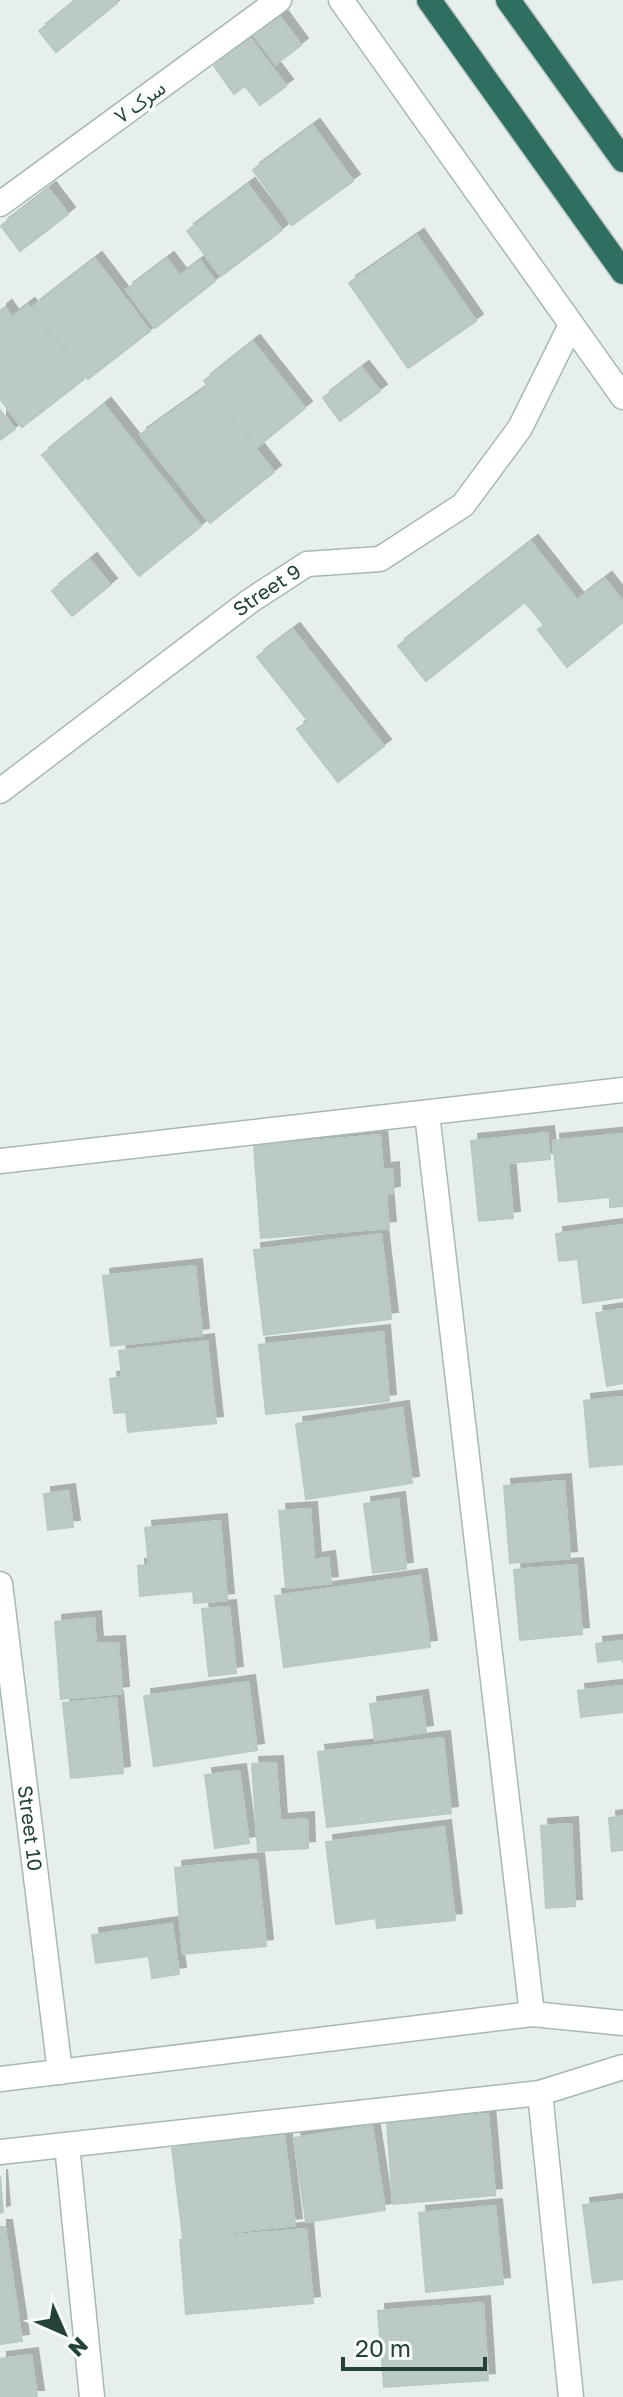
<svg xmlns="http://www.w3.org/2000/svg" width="623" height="2397" viewBox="0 0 623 2397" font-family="'Golos Text','Noto Sans Arabic',sans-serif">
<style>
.building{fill:#bbcac4;stroke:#b8c9c2;stroke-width:2;filter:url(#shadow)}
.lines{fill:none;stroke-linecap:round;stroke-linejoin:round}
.street-casing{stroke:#a8b8b2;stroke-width:27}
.highway-casing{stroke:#c2cac8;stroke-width:27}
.street{stroke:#fff;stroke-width:24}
.highway{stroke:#2f6f62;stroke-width:24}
.labels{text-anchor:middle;stroke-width:7;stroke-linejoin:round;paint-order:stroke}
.street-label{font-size:20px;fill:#24423a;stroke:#f7fbf9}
</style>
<defs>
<filter id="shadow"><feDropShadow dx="7" dy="-7" stdDeviation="0" flood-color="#0004"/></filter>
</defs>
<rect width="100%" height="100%" fill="#e6efeb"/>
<g class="building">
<polygon points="77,0 115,0 117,3 56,52 39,31"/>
<polygon points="273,7 301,45 276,64 247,26"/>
<polygon points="250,38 286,86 260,105 245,86 234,94 214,66"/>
<polygon points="313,126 353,181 292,225 253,170"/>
<polygon points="248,185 282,230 221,276 187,231"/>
<polygon points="49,189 68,214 20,251 1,226"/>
<polygon points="417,236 476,321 408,368 349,283"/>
<polygon points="95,259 150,331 88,379 33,307"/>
<polygon points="167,259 180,276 200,261 215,281 155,328 126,290"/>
<polygon points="28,305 84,379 22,427 0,399 0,311 5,307 12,317"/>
<polygon points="253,342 305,408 257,447 204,381"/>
<polygon points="362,368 380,391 340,421 323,398"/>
<polygon points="207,387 274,472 210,523 140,435"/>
<polygon points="104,405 201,526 139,576 42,455"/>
<polygon points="0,410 15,429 0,440"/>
<polygon points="531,542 577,600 605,579 623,602 623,622 567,667 538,630 544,625 525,602 426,681 398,646"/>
<polygon points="90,560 110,585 72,616 52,591"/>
<polygon points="293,630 384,746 338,782 297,729 308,721 257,657"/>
<polygon points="547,1133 550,1159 508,1163 513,1218 479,1221 471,1141"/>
<polygon points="623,1134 623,1206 610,1207 610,1197 559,1202 553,1141"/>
<polygon points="380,1135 383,1170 392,1169 393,1193 386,1194 389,1228 261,1238 254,1146"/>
<polygon points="623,1225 623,1297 583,1303 578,1259 559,1261 556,1234"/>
<polygon points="381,1234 391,1319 264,1335 254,1250"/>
<polygon points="195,1266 202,1335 111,1346 103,1276"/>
<polygon points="623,1309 623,1383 607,1386 596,1313"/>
<polygon points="383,1332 389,1401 266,1414 259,1345"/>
<polygon points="207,1341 216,1423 128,1432 126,1412 114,1413 110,1379 122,1377 119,1351"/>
<polygon points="623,1397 623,1464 590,1467 584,1401"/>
<polygon points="402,1408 412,1483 306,1499 296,1424"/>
<polygon points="564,1481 570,1558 510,1563 504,1486"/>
<polygon points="68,1491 73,1527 48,1530 44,1494"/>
<polygon points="398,1499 406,1569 373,1573 364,1504"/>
<polygon points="310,1509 314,1560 328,1558 331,1583 286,1588 279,1511"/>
<polygon points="220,1521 227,1600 194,1603 193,1591 140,1596 138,1566 149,1565 145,1528"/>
<polygon points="576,1565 582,1634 520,1640 514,1570"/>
<polygon points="420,1576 430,1647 284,1667 275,1596"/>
<polygon points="229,1607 236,1673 209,1676 202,1609"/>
<polygon points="94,1618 96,1644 118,1643 122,1693 61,1699 55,1622"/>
<polygon points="623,1641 623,1663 622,1659 598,1662 596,1644"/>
<polygon points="248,1682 257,1750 154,1766 144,1696"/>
<polygon points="623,1686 623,1712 581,1717 578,1691"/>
<polygon points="421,1697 426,1732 375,1740 370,1704"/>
<polygon points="116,1698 123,1773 71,1778 63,1703"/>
<polygon points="443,1738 451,1813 327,1827 318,1752"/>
<polygon points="276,1763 280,1821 307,1819 308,1848 258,1851 252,1764"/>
<polygon points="239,1771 249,1843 215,1848 205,1775"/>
<polygon points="623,1816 623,1850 612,1851 609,1818"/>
<polygon points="571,1824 575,1906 546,1908 541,1826"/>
<polygon points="444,1827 455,1920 377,1928 376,1918 336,1924 326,1842"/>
<polygon points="257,1860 266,1946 183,1954 175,1868"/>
<polygon points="172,1924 179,1974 152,1978 149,1956 96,1963 92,1935"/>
<polygon points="488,2114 495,2195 393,2204 387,2123"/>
<polygon points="372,2126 385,2210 306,2222 294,2138"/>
<polygon points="284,2134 295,2225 183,2238 172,2148"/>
<polygon points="0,2176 3,2212 0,2213"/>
<polygon points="623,2200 623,2279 593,2283 583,2205"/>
<polygon points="495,2206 503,2284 426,2292 419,2213"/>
<polygon points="0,2227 5,2227 22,2341 0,2344"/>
<polygon points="306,2229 313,2303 186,2314 180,2240"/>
<polygon points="483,2303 488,2380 384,2387 378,2311"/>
<polygon points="31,2355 37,2397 0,2397 0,2359"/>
</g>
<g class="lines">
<defs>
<g id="street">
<polyline points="341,0 623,397"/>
<polyline points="0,204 279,0"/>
<path id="s1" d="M0,791L250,601L307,564L380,559L463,505L520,428L571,325"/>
<polyline points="427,1114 532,2014"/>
<polyline points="0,1161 623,1090"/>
<path id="s2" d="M0,1584L60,2072"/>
<polyline points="0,2079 532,2014 623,2023"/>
<polyline points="540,2093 571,2397"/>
<polyline points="67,2145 92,2397"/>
<polyline points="0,2152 540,2093 623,2067"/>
</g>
<g id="highway">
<polyline points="429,0 623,272"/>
<polyline points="508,0 623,160"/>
</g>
</defs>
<use href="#street" class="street-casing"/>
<use href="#highway" class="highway-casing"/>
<use href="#street" class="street"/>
<use href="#highway" class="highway"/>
</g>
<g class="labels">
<g class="street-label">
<text transform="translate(140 102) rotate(-36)" y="7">سرک ۷</text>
<text dy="7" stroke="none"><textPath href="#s1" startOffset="334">Street 9</textPath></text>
<text dy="7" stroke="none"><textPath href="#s2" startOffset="246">Street 10</textPath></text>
</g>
</g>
<g transform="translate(64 2333) rotate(135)" stroke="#f7fbf9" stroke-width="6" paint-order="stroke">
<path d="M0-6L14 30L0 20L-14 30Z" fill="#24423a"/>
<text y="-12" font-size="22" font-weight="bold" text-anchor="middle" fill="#24423a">N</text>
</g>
<path d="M343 2357v12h142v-12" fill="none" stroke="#24423a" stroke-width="4"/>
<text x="355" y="2357" font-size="24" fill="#24423a" stroke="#f7fbf9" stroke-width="6" paint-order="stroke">20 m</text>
</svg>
